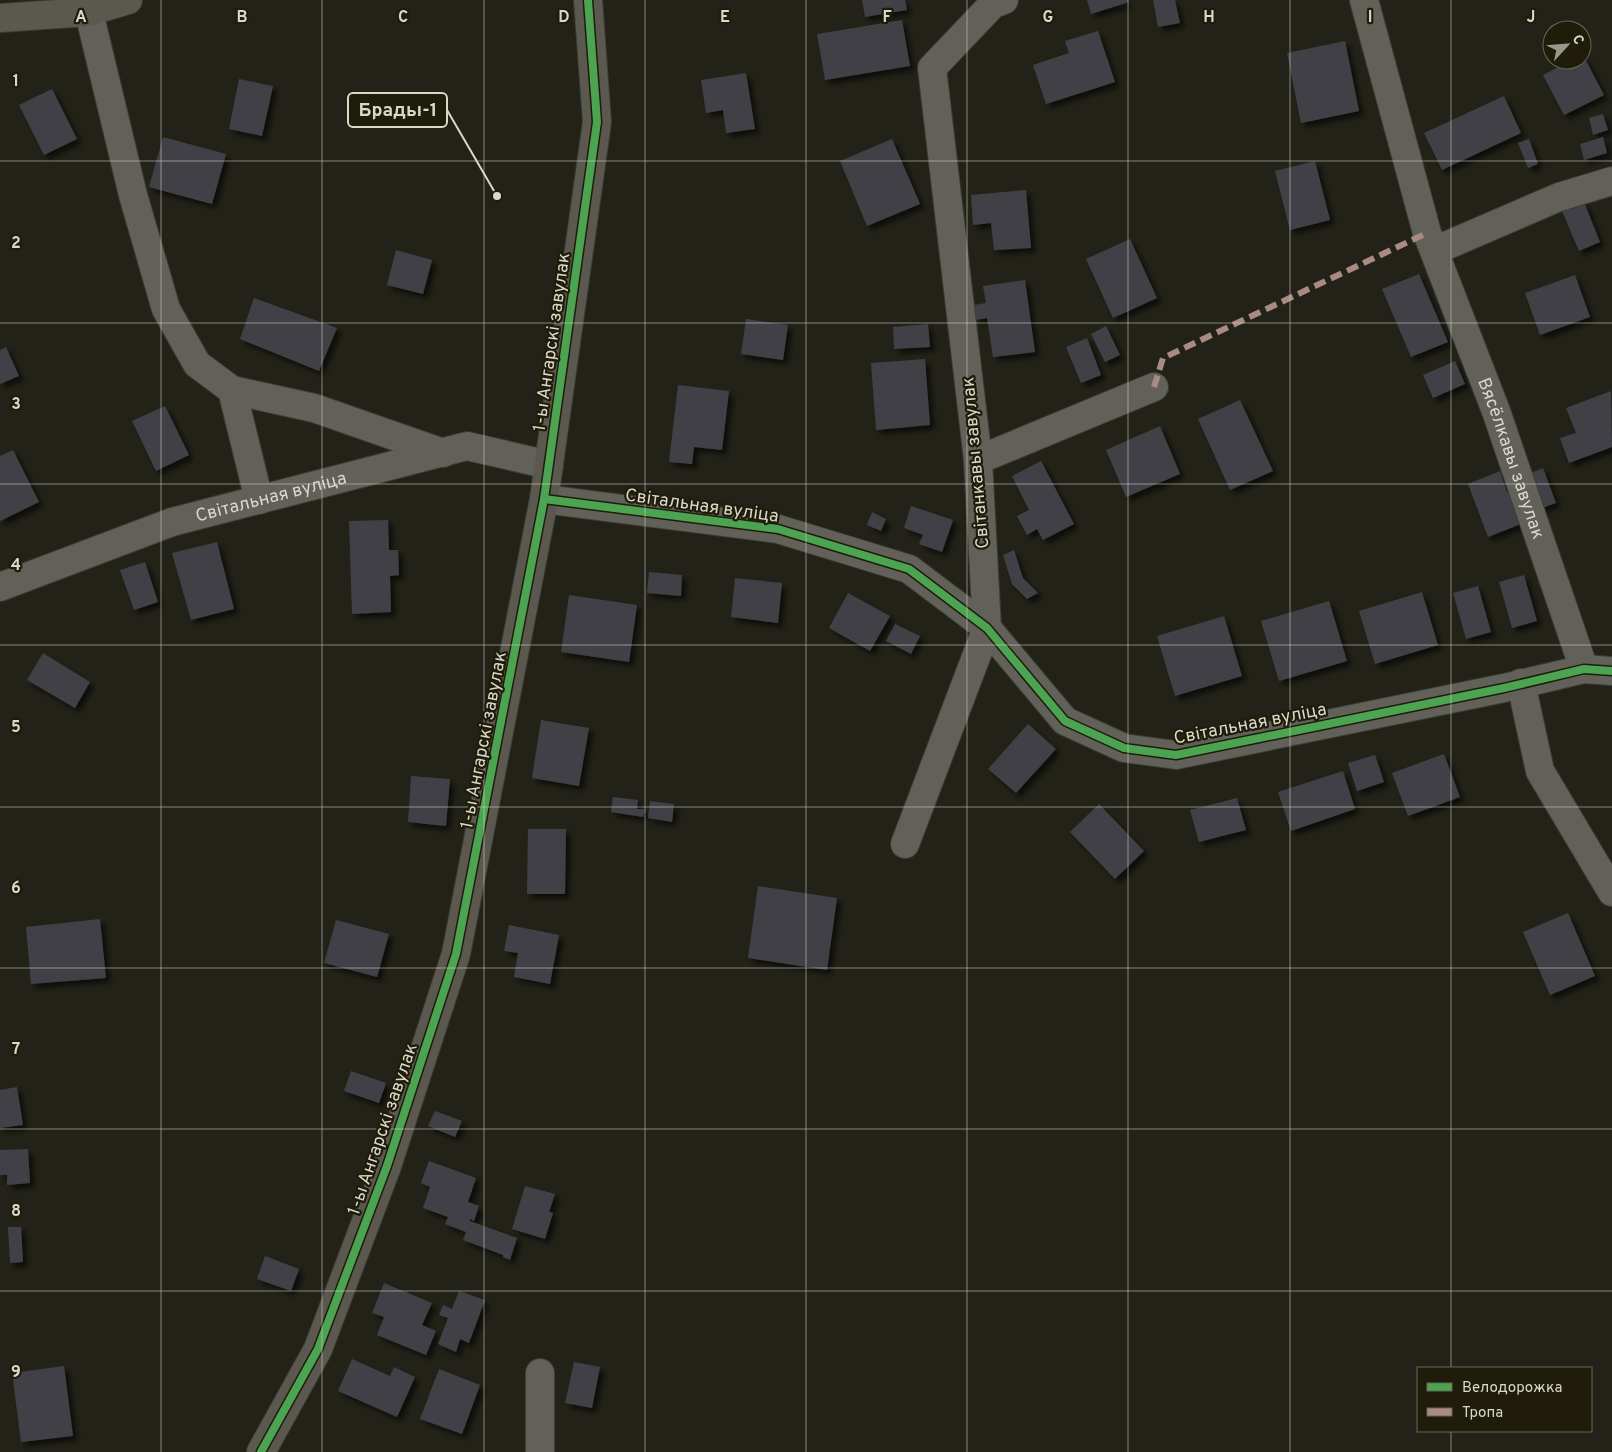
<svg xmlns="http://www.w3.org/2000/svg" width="1612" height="1452" viewBox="0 0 1612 1452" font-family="Overpass,sans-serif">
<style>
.building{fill:#424046;filter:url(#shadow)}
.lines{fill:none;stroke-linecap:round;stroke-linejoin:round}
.street-casing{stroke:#3d3c34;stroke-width:30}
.secondary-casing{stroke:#3d3c34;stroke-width:30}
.street{stroke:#616059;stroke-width:28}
.secondary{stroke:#5b594f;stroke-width:28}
.quiet{stroke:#a88b81;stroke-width:6;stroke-dasharray:12 6;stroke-linecap:butt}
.cycleway-casing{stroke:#1f1c0a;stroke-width:11}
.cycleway{stroke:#4ca352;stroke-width:8}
.grid{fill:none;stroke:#d9d8cc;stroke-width:1;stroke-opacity:0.55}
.labels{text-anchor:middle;stroke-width:4.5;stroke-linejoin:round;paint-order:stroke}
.street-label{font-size:18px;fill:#d9d8cc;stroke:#1f1c0a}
.grid-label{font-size:16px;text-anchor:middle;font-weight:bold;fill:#d9d8cc;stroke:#1f1c0a;stroke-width:4.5;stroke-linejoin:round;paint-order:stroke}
.leader{fill:none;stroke:#d9d8cc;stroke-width:2}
.callout-dot{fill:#d9d8cc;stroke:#1f1c0a;stroke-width:2}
.callout{fill:#1f1c0a;stroke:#d9d8cc;stroke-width:2}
.callout-label{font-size:19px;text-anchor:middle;font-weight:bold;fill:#d9d8cc}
</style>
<defs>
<filter id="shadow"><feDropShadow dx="4.5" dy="4.5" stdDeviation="2.5" flood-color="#0009"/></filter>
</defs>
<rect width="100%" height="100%" fill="#232218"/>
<g class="building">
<polygon points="862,0 905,0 907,10 865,17"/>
<polygon points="1087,0 1128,0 1129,2 1091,14"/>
<polygon points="1153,0 1175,0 1180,23 1158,27"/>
<polygon points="902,20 910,66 825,80 817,34"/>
<polygon points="1098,31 1115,82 1046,104 1033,65 1069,53 1065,41"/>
<polygon points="1345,41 1359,111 1301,123 1287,53"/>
<polygon points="1582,53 1604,95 1564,115 1543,75 1572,60 1582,60"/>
<polygon points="746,73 755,129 726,133 723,110 706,113 701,80"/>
<polygon points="239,79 273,86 262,136 229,129"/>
<polygon points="52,89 77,139 44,155 19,105"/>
<polygon points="1504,96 1521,133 1442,170 1424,133"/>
<polygon points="1603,114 1608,130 1593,135 1589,118"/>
<polygon points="163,137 226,154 212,204 149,187"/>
<polygon points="1603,137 1607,153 1584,160 1580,144"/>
<polygon points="892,139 920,204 867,226 840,161"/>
<polygon points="1529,139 1538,164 1528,168 1518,143"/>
<polygon points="1315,161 1330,220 1290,230 1275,171"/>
<polygon points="1026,190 1031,248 994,250 991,223 973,225 971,195"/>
<polygon points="1584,202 1600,242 1579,251 1562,211"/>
<polygon points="1130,239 1157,298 1113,318 1086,259"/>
<polygon points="396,250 432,260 423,294 387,285"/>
<polygon points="1419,274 1448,342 1411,357 1382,289"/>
<polygon points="1575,275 1590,317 1540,335 1525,293"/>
<polygon points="1025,280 1035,352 993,357 987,318 976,320 974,305 986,303 983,286"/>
<polygon points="254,298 337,328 319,371 240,339"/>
<polygon points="746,319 788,325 783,360 741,354"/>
<polygon points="928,324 930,347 894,349 893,327"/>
<polygon points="1106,326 1120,355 1105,362 1091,334"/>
<polygon points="1087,338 1101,375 1081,383 1066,347"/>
<polygon points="6,347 19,376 0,384 0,350"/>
<polygon points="925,359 930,425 876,430 871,363"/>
<polygon points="1455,361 1465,384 1433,398 1423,375"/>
<polygon points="678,385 729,391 722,450 694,447 692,464 669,462"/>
<polygon points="1611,391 1612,447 1569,463 1560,438 1576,433 1566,408"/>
<polygon points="1240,400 1273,471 1230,490 1198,419"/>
<polygon points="165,406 189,455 156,471 132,421"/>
<polygon points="1160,426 1180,474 1126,497 1106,450"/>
<polygon points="13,450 39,502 0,521 0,456"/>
<polygon points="1041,461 1074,524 1043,540 1037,529 1027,535 1017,516 1029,510 1012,476"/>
<polygon points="1543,468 1556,503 1539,509 1526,475"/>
<polygon points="1500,471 1507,492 1513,489 1526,522 1488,537 1468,484"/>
<polygon points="911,506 953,520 942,552 919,544 923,535 904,528"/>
<polygon points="872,512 886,519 881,531 867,525"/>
<polygon points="388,520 389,550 398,550 399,575 390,576 391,612 352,614 349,521"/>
<polygon points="217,542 234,609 191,620 172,553"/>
<polygon points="1014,550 1023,578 1038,593 1027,599 1012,584 1003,555"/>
<polygon points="145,562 158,602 134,610 120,570"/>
<polygon points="649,572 682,575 681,596 647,593"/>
<polygon points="1524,575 1537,621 1512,628 1499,582"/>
<polygon points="735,578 782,583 778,623 731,617"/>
<polygon points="1478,586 1491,632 1466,639 1453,593"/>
<polygon points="1422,592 1438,645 1375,664 1359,611"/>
<polygon points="848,593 890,616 870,651 829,628"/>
<polygon points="569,595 637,605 629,662 561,652"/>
<polygon points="1329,601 1347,661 1279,681 1261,621"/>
<polygon points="1224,616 1242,676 1175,696 1157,636"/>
<polygon points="895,624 920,636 911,654 886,641"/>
<polygon points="43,653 90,682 75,708 27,680"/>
<polygon points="541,720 589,728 579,786 532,778"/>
<polygon points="1028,724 1056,749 1016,793 988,769"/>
<polygon points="1444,754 1460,797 1408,816 1392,773"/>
<polygon points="1375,755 1384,782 1357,791 1348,763"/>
<polygon points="1343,771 1355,809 1291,831 1278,792"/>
<polygon points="411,776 450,779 446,826 408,822"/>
<polygon points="613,797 638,800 637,809 645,809 643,817 611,812"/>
<polygon points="1237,798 1246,830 1199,842 1190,810"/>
<polygon points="650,801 674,804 672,822 648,818"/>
<polygon points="1099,804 1144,851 1115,879 1070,832"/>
<polygon points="528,829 566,829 565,894 527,894"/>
<polygon points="758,886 837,898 827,970 748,958"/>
<polygon points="1568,913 1595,976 1550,995 1523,932"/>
<polygon points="100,919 106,978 31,984 26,927"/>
<polygon points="336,920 389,934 377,977 324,963"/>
<polygon points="509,925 559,935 550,984 514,977 518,953 504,951"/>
<polygon points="351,1071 386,1083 379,1103 344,1091"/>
<polygon points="17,1087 23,1125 0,1128 0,1090"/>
<polygon points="435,1111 462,1121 455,1137 428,1126"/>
<polygon points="28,1149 30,1183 7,1185 7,1175 0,1175 0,1150"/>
<polygon points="429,1161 476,1178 468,1202 479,1206 474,1221 470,1219 470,1221 517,1238 510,1260 503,1257 503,1255 463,1240 466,1232 445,1224 448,1217 423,1208 430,1187 421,1183"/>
<polygon points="525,1186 555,1194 549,1212 553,1213 545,1239 512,1229"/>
<polygon points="8,1227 21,1227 23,1262 10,1263"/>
<polygon points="265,1256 299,1269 291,1291 257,1279"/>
<polygon points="384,1283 432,1303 422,1325 436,1331 426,1355 377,1335 384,1317 372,1313"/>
<polygon points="459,1291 485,1300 469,1343 460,1339 456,1352 438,1344 448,1318 439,1315 443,1305 452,1309"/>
<polygon points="352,1359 390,1376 394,1367 415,1377 397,1417 338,1391"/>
<polygon points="574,1362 600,1367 592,1408 565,1403"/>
<polygon points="64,1366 73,1436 21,1442 12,1373"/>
<polygon points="439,1369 480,1385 462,1434 420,1419"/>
</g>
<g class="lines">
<defs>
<g id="street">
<polyline points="86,0 133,195 166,309 197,364 232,390 314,408 443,453"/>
<path id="s1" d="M1364,0L1427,233L1496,411L1584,669"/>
<polyline points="1436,250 1559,197 1612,181"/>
<polyline points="232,390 259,500"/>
<polyline points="978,460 1154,387"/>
<polyline points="544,499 778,529 909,569 987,628 1065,721 1124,748 1176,755 1504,688 1584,669 1612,671"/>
<path id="s2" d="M0,587L172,522L467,446L549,465"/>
<polyline points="1521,683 1540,771 1612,892"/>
<polyline points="905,844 987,628 978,460 932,68 993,4 1004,0"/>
<polyline points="540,1452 540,1373"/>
</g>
<g id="secondary">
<polyline points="0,18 88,12 128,0"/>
<polyline points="261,1452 318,1349 387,1166 456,954 544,499 597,122 588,0"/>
</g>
</defs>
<use href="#street" class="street-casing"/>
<use href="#secondary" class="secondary-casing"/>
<use href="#street" class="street"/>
<use href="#secondary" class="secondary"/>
<polyline class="quiet" points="1154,387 1163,358 1427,233"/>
<defs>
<g id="cycleway">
<polyline points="544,499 778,529 909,569 987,628 1065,721 1124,748 1176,755 1504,688 1584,669 1612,671"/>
<polyline points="261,1452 318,1349 387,1166 456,954 544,499 597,122 588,0"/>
</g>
</defs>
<use href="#cycleway" class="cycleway-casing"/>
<use href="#cycleway" class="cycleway"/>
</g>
<path class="grid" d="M161,0V1452M322,0V1452M484,0V1452M645,0V1452M806,0V1452M967,0V1452M1128,0V1452M1290,0V1452M1451,0V1368M0,161H1612M0,323H1612M0,484H1612M0,645H1612M0,807H1612M0,968H1612M0,1129H1612M0,1291H1612M1451,1431V1452"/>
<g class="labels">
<g class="street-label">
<text transform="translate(551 342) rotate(-82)" y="6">1-ы Ангарскі завулак</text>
<text dy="6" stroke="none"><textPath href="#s1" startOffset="482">Вясёлкавы завулак</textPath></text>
<text transform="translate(975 463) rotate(-95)" y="6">Світанкавы завулак</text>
<text dy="6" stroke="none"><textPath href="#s2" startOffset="286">Світальная вуліца</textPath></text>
<text transform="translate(702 505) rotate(8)" y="6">Світальная вуліца</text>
<text transform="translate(1250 723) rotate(-11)" y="6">Світальная вуліца</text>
<text transform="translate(483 740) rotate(-79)" y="6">1-ы Ангарскі завулак</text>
<text transform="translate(382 1129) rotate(-71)" y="6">1-ы Ангарскі завулак</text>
</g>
</g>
<g class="grid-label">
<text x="81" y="22">A</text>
<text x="242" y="22">B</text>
<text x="403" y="22">C</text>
<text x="564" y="22">D</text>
<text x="725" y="22">E</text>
<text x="887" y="22">F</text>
<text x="1048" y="22">G</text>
<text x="1209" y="22">H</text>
<text x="1370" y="22">I</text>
<text x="1531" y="22">J</text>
<text x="16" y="86">1</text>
<text x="16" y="248">2</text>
<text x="16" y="409">3</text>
<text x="16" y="570">4</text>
<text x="16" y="732">5</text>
<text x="16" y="893">6</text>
<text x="16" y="1054">7</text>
<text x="16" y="1216">8</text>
<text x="16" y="1377">9</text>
</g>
<path class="leader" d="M497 196L447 110"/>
<circle class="callout-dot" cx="497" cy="196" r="5"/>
<rect class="callout" x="348" y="93" width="99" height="34" rx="5"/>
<g class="callout-label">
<text x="398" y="116">Брады-1</text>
</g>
<rect x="1417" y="1367" width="175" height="65" fill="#1f1c0a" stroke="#696758"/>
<rect x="1427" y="1383" width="25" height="8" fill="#4ca352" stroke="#696758"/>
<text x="1462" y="1392" font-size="15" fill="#d9d8cc">Велодорожка</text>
<rect x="1427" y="1408" width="25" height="8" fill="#a88b81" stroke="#696758"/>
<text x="1462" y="1417" font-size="15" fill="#d9d8cc">Тропа</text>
<g transform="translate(1567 45) rotate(64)"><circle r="24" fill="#1f1c0a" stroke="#696758"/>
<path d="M0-4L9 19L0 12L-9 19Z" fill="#99988d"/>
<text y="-8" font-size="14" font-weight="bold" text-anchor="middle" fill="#d9d8cc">С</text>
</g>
</svg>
